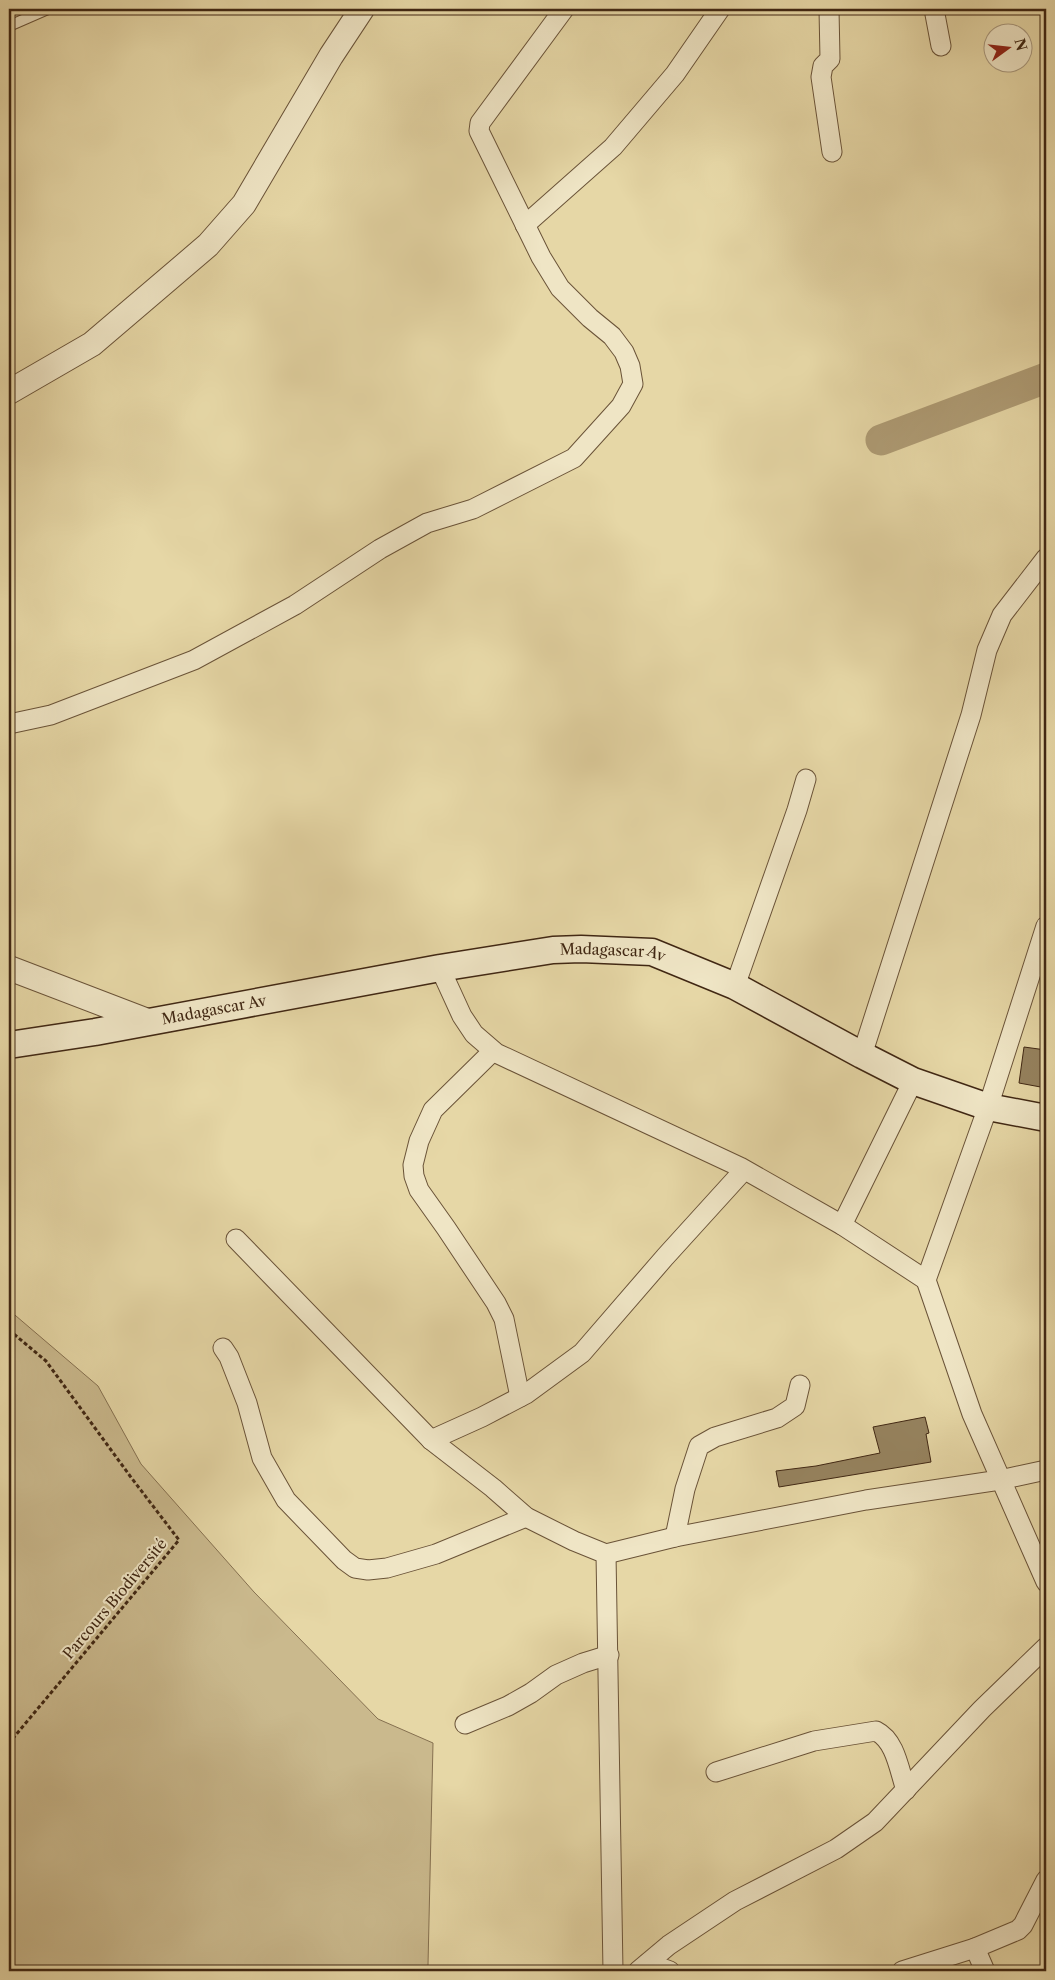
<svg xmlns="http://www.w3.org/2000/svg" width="1055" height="1980" viewBox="0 0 1055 1980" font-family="'Libre Caslon Text',serif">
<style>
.green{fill:#cab98d;stroke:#857050}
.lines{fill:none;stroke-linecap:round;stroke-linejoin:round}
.river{stroke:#ae9b74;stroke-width:31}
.building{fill:#96835f;stroke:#402713}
.service-casing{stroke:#6a5338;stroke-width:12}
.minor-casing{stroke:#6a5338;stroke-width:21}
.tertiary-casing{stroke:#6a5338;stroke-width:26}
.secondary-casing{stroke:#402713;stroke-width:29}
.path{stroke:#402713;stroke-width:3;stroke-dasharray:4 2.5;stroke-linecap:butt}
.service{stroke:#efe5c5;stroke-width:10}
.minor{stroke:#efe5c5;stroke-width:19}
.tertiary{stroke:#efe5c5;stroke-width:24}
.secondary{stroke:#efe5c5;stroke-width:26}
.labels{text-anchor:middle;stroke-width:4;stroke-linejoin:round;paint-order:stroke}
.street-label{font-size:15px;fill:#402713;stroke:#efe5c5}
</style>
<rect width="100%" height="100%" fill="#e6d7a6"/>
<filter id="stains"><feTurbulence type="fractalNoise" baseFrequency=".004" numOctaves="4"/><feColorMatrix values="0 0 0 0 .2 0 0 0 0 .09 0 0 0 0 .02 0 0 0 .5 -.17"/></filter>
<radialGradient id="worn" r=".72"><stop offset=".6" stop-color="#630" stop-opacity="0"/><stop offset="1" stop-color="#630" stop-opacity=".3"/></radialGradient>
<polygon class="green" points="9,1310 98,1386 141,1464 254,1592 378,1719 433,1743 428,1965 426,1971 9,1971"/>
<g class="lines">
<polyline class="river" points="881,440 1046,378"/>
</g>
<g class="building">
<polygon points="1024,1047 1046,1050 1046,1088 1019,1083"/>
<polygon points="925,1417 929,1433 926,1434 931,1462 779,1487 776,1471 816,1466 880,1453 873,1427"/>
</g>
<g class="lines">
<defs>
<polyline id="service" points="9,26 48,9"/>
<g id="minor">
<polyline points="829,9 830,59 823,66 821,77 832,152"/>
<polyline points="934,9 941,46"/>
<polyline points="525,225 613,147 675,74 720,9"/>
<polyline points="9,724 51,715 194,660 295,605 380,549 427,523 473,509 574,458 621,406 633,384 630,366 624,352 612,336 590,318 560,288 541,257 479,131 480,123 564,9"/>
<polyline points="1046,926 988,1107 926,1280 972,1414 1046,1582"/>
<polyline points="440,968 462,1016 474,1034 496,1053 740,1167 842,1225 926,1280"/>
<polyline points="735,986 797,810 806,779"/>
<polyline points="493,1051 433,1110 419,1141 413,1165 414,1176 419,1190 446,1228 496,1303 504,1319 520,1397"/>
<polyline points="862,1055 971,715 987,650 1002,615 1046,558"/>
<polyline points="842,1225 913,1081"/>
<polyline points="236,1239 431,1440 493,1488 526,1517 574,1541 606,1554 613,1971"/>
<polyline points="223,1348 229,1357 247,1403 262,1458 286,1500 344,1560 355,1568 368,1570 387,1568 436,1554 526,1517"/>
<polyline points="431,1440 482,1417 526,1394 582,1353 665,1257 744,1170"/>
<polyline points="675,1537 685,1489 699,1446 715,1437 777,1418 795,1406 800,1385"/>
<polyline points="606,1554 675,1537 866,1500 1000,1480 1046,1470"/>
<polyline points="465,1724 508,1706 531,1693 556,1675 583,1663 609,1655"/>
<path d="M716,1772L814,1741L876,1731C896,1741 899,1770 906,1790"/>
<polyline points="975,1948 985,1971"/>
<polyline points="648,1963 670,1971"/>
<polyline points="638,1971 669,1945 735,1901 836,1849 875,1822 982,1709 1046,1647"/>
<polyline points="902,1971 975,1948 1018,1930 1023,1925 1046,1880"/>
</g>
<g id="tertiary">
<polyline points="9,392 92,344 208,245 244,204 331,56 362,9"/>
<polyline points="9,968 150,1022"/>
</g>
<g id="secondary">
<path id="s1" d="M9,1045L95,1032L440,968L553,950L581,949L652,952L735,986L862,1055L913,1081L988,1107L1046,1118"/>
</g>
</defs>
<use href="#service" class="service-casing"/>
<use href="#minor" class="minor-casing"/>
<use href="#tertiary" class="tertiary-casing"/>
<use href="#secondary" class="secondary-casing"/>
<polyline class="path" points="9,1330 46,1361 130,1476 179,1540 9,1743"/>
<use href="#service" class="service"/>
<use href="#minor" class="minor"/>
<use href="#tertiary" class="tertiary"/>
<use href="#secondary" class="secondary"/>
</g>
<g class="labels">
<g class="street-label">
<text dy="5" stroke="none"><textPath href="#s1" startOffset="612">Madagascar Av</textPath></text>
<text dy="5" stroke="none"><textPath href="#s1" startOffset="208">Madagascar Av</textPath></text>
<text transform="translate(115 1599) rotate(-50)" y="5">Parcours Biodiversité</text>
</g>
</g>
<rect width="1055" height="1980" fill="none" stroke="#e6d7a6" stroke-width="30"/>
<rect x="10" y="10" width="1035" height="1960" fill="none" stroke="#402713" stroke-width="2.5"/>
<rect x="15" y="15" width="1025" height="1950" fill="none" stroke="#402713"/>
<g transform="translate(1008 48) rotate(75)"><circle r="24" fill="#efe5c5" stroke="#a9997e"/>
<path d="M0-4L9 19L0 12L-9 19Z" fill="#8f2418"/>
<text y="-8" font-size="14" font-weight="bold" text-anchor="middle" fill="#402713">N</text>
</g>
<rect width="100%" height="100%" filter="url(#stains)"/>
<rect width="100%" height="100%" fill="url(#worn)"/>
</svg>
